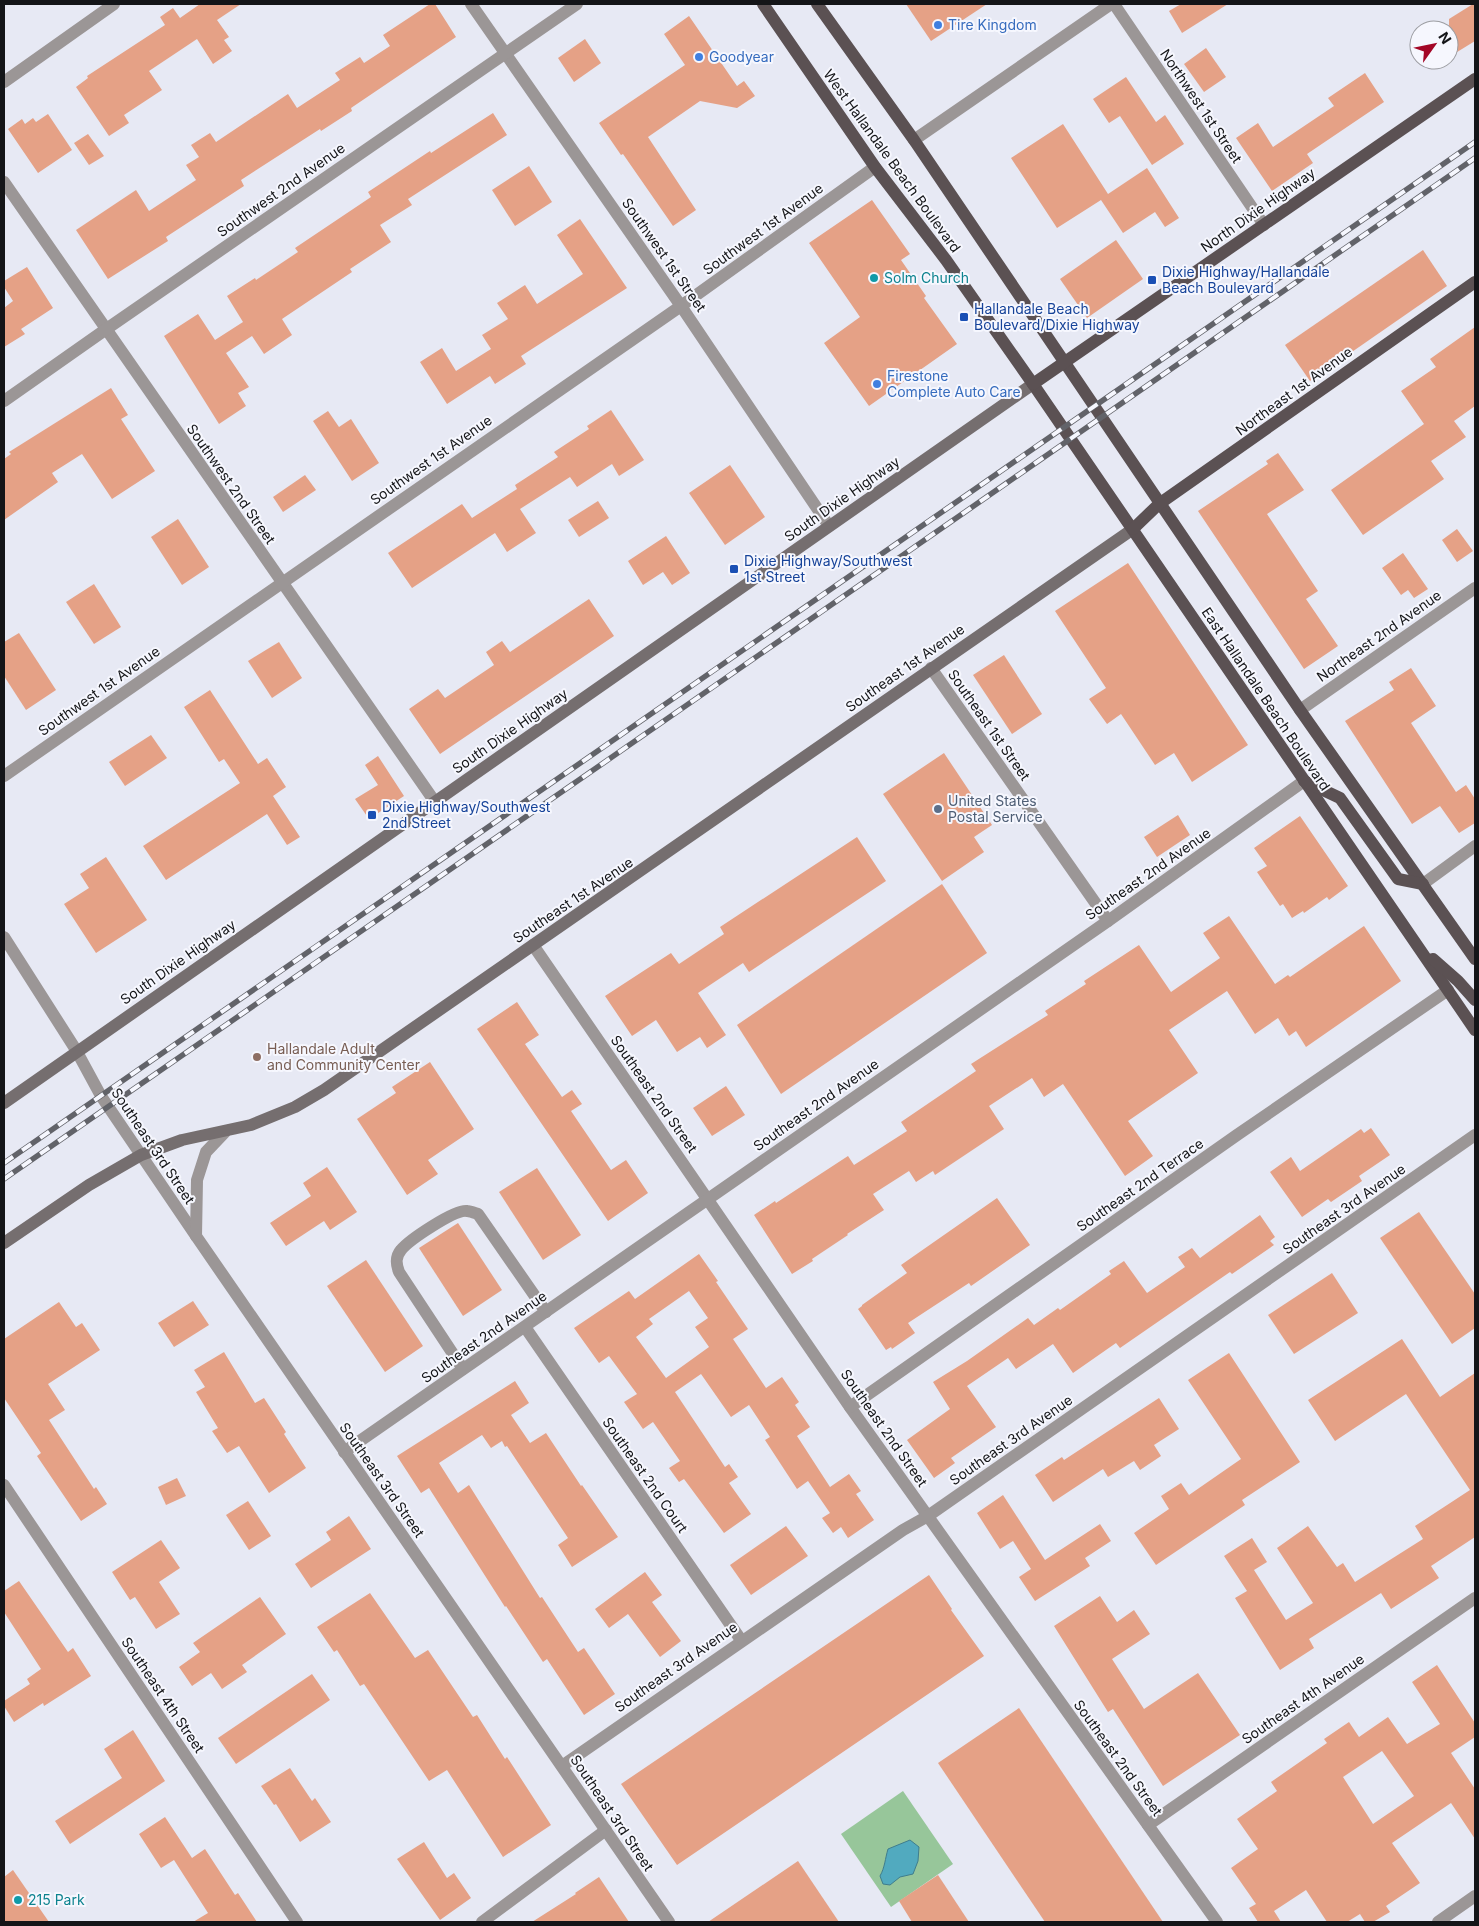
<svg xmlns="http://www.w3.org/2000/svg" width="1479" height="1926" viewBox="0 0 1479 1926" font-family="Inter,sans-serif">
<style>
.green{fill:#97c69a}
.water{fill:#51aabf;stroke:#3f7d8d}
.building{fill:#e5a186;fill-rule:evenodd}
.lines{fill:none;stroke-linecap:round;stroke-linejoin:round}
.minor{stroke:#9b9696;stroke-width:12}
.tertiary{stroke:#9b9696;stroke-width:12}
.secondary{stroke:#756e6f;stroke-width:12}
.primary{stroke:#5b5153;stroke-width:12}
.rail-casing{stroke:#626369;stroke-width:5.5}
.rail{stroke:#f6f7fe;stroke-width:4;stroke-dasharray:11;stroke-linecap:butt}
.shop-dot{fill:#3f7fe0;stroke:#f6f7fe;stroke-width:2}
.culture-dot{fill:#0f9aa8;stroke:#f6f7fe;stroke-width:2}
.transit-dot{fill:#1a4fb4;stroke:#f6f7fe;stroke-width:2}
.service-dot{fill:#5c6f8a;stroke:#f6f7fe;stroke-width:2}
.education-dot{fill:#8d6e63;stroke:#f6f7fe;stroke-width:2}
.labels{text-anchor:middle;stroke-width:4;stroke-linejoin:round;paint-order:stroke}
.shop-label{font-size:14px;fill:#366cbe;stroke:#f6f7fe;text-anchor:start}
.street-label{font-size:14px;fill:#141518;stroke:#f6f7fe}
.transit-label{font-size:14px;fill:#164399;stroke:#f6f7fe;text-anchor:start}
.culture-label{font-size:14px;fill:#0d838f;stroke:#f6f7fe;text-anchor:start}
.service-label{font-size:14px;fill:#4e5e75;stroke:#f6f7fe;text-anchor:start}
.education-label{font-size:14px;fill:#785e54;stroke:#f6f7fe;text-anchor:start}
</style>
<rect width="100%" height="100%" fill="#e7e9f4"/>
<polygon class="green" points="903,1791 953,1864 891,1907 841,1834"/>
<path class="water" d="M910,1840L919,1847L918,1861L913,1874L900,1877L890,1885L883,1884L880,1876C885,1867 885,1859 888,1849Z"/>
<g class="building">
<polygon points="200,4 241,4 217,20 229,37 224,40 232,51 213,64 197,39 149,71 162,90 124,115 129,123 109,136 76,87 88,78 87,76 165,25 160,17 173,8 180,18"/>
<polygon points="430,4 435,4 456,37 351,108 352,111 321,131 320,129 241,180 244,186 166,237 168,241 108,279 76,230 136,190 149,211 196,180 186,165 199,157 191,145 210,133 216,142 288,94 297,108 340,80 335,73 360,57 364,63 390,46 383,35"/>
<polygon points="906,4 987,4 931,41"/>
<polygon points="1181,4 1228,4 1182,33 1169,11"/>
<polygon points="1473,4 1475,4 1475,41 1449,57 1449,19"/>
<polygon points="689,16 737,86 744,81 755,96 737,108 700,101 648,137 696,210 673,226 623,154 621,155 599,123 685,65 664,34"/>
<polygon points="585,39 601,63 574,82 558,58"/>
<polygon points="1206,48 1226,77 1204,92 1184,64"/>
<polygon points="1365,73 1384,102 1307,154 1313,163 1272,191 1236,138 1258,123 1273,147 1334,106 1328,98"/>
<polygon points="1126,77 1156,122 1165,115 1184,144 1152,165 1120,116 1109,123 1093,99"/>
<polygon points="493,113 507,135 408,199 412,205 380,225 391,242 350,269 352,272 282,319 292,335 264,354 252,336 226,353 249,387 238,393 246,406 219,424 164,336 198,314 215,340 243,322 227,296 255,278 256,280 298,252 295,248 371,197 368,192 430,151 431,153"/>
<polygon points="48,114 72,150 38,173 8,129 22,119 25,124 33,118 36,122"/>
<polygon points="1063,124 1108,194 1147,168 1179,218 1165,227 1155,212 1123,233 1101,200 1057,228 1011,158"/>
<polygon points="88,134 104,156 89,165 74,143"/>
<polygon points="529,166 552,202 515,226 492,190"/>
<polygon points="872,200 910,254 901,260 926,296 924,298 957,344 869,406 824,343 860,317 809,243"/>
<polygon points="580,219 627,288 521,356 526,364 495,384 490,376 447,404 420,362 442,348 456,371 491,349 482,335 508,319 497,303 525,285 537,304 583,274 557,235"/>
<polygon points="1116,240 1143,279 1087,318 1060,279"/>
<polygon points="1423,250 1447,286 1310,381 1285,345"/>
<polygon points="27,267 53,308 21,329 25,334 4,347 4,308 13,301 4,287 4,281"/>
<polygon points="1475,327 1475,406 1454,421 1466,437 1431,461 1444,479 1363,535 1331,490 1424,424 1401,391 1436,367 1430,359"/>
<polygon points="111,388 128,415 121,419 155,471 112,499 82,454 52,473 58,482 4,520 4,459 11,454 9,452"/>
<polygon points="611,410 644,460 619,476 612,464 577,487 570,477 520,509 536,533 507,552 495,533 412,588 388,553 462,504 472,518 517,489 515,485 558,457 554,452 589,429 587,426"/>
<polygon points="328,411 339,427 351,419 379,463 352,481 313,421"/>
<polygon points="1278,453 1304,490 1267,514 1318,591 1306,599 1338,646 1304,669 1198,511 1268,464 1266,461"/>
<polygon points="730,465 765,517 725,545 689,493"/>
<polygon points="305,475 316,490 283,512 273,497"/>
<polygon points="598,501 609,518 579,537 568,520"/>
<polygon points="178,519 209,567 182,585 151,537"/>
<polygon points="1457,529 1473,551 1457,562 1442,540"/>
<polygon points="666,536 690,573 672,585 663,572 643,585 628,561"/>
<polygon points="1403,553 1428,589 1414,598 1408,590 1401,595 1382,568"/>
<polygon points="1128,563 1248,745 1192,782 1174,753 1155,765 1121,714 1107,724 1089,699 1106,688 1055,611"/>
<polygon points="94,584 121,627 94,644 66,602"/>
<polygon points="589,599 614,636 440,754 409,709 438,689 445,698 494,665 486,652 502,641 510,652"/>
<polygon points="19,633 56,690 26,710 4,676 4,642"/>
<polygon points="279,642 302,678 272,698 248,661"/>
<polygon points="1004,655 1042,714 1012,734 973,675"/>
<polygon points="1411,668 1436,706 1411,723 1456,792 1466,785 1475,799 1475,823 1459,833 1440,806 1412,824 1345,721 1394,690 1389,682"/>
<polygon points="210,690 258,764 267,758 286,787 273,796 300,837 287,845 267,814 166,880 143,846 240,783 224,759 219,762 184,707"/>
<polygon points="151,735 167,758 125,786 109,762"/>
<polygon points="944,753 992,825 974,837 984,852 942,881 883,794"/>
<polygon points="378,756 404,796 369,819 355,799 378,785 365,765"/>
<polygon points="1178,815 1190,835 1157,857 1144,837"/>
<polygon points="1300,816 1348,886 1329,900 1327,897 1304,913 1303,911 1292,918 1283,904 1280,906 1257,872 1267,866 1254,848"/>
<polygon points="857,837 886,881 749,972 743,963 698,993 726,1035 707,1048 700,1037 677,1052 656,1020 632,1036 605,996 671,953 679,964 724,934 720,927"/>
<polygon points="106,857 147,920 96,953 64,904 89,888 80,874"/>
<polygon points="942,884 987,953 781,1094 737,1025"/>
<polygon points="1229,916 1275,984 1288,975 1290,977 1364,926 1401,981 1306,1047 1296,1031 1289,1036 1278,1018 1255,1034 1227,991 1169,1030 1198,1073 1128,1121 1153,1156 1125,1176 1063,1084 1044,1097 1032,1078 989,1106 1004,1129 935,1175 933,1171 916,1182 909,1171 873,1194 884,1210 847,1234 848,1235 812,1259 813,1261 792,1274 754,1215 775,1201 776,1203 848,1156 854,1165 907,1131 901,1122 976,1071 971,1064 1048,1015 1045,1011 1086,984 1084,981 1139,945 1171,992 1220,958 1203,933"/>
<polygon points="517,1002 539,1035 525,1044 562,1097 572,1090 582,1104 571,1111 611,1170 626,1160 648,1193 608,1221 477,1029"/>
<polygon points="430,1062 474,1129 428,1160 438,1174 407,1195 357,1119 396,1093 392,1087"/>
<polygon points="726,1086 745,1115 712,1136 693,1108"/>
<polygon points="1371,1128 1390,1155 1359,1176 1362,1181 1331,1202 1328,1199 1302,1217 1270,1172 1291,1157 1300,1171 1361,1129 1364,1133"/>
<polygon points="327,1167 357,1212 330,1230 324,1221 286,1246 270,1223 311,1196 303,1183"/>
<polygon points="537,1168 581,1235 543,1260 499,1192"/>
<polygon points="997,1198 1030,1245 971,1286 969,1283 908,1323 915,1333 892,1349 891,1347 886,1350 858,1309 862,1306 862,1305 907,1273 901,1265"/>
<polygon points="1419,1212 1475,1294 1475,1328 1452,1344 1380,1238"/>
<polygon points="1260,1215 1275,1237 1270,1241 1274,1245 1232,1274 1230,1272 1120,1348 1116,1343 1073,1373 1053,1344 1016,1369 1008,1358 967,1386 996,1427 951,1458 955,1463 934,1478 907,1440 950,1409 933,1382 967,1361 1028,1318 1034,1325 1058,1308 1060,1310 1111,1274 1109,1271 1124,1261 1147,1293 1185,1267 1178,1257 1192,1248 1200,1258"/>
<polygon points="458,1223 502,1290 463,1316 419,1248"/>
<path d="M699,1254L718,1281L716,1282L748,1329L733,1339L766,1388L782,1377L799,1402L795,1405L810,1427L797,1436L830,1487L849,1474L861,1491L856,1494L874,1520L848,1538L841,1527L833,1533L822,1518L830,1513L808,1481L797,1489L765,1440L770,1437L749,1405L731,1417L701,1374L675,1392L725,1467L729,1464L738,1477L729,1483L751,1514L724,1533L684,1479L679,1482L669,1468L680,1461L653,1422L643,1429L624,1402L637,1394L609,1356L599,1363L574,1328L629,1291L635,1299ZM689,1291L708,1318L695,1327L709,1347L666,1378L636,1337L653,1324L649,1319Z"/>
<polygon points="366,1260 423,1346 385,1372 327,1286"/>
<polygon points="1332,1273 1358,1313 1294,1354 1268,1315"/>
<polygon points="193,1301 209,1325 174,1347 158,1323"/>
<polygon points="59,1302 76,1327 82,1323 100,1350 48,1384 65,1410 49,1420 94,1489 96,1487 107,1504 81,1521 37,1456 41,1453 4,1398 4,1339"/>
<polygon points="1402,1339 1440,1397 1475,1373 1475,1537 1431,1566 1439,1578 1391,1609 1381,1593 1309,1639 1314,1648 1280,1670 1235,1598 1247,1591 1224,1556 1252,1538 1267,1562 1254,1570 1286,1620 1313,1603 1277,1548 1308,1526 1337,1567 1343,1563 1355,1582 1423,1539 1415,1526 1470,1490 1406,1394 1335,1441 1308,1400"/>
<polygon points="224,1352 255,1403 264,1398 286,1432 284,1434 306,1468 269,1493 239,1446 227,1453 212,1431 218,1428 196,1392 205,1387 194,1370"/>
<polygon points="1229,1353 1300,1462 1242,1500 1245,1505 1156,1565 1134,1533 1169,1509 1161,1496 1181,1483 1189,1495 1241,1459 1188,1380"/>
<polygon points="515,1381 529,1403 511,1415 530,1443 546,1433 581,1486 582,1485 618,1537 572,1567 558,1545 568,1538 507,1446 505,1447 502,1441 491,1448 482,1435 439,1463 458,1493 469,1485 540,1598 542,1597 578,1652 584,1648 615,1694 584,1715 547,1659 543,1662 506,1606 505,1607 429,1488 421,1493 397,1456"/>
<polygon points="1159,1398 1179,1429 1154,1445 1161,1456 1140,1470 1134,1461 1108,1477 1103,1469 1053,1502 1035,1475 1062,1457 1064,1460"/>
<polygon points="177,1478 186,1496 166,1505 158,1487"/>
<polygon points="1003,1495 1045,1560 1100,1524 1111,1541 1085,1558 1090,1566 1035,1601 1019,1577 1031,1569 1013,1541 1000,1549 977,1513"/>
<polygon points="248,1501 271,1536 249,1550 226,1515"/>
<polygon points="349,1516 371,1549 311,1588 295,1564 331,1540 326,1532"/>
<polygon points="786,1526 808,1556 751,1595 730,1565"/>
<polygon points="161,1540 180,1568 159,1582 180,1614 156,1629 135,1597 130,1600 112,1572"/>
<polygon points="645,1572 662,1595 652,1602 681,1641 660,1657 628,1614 609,1628 595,1609"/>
<polygon points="929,1575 952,1609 951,1610 984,1656 677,1865 621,1784"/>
<polygon points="19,1581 68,1652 73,1648 91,1676 44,1706 43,1703 14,1722 4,1706 4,1701 30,1684 27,1679 41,1669 4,1612 4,1591"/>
<polygon points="370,1593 415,1658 428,1650 473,1717 477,1715 505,1759 507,1757 551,1825 503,1857 447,1770 429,1781 364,1684 360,1686 337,1650 334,1652 317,1627"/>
<polygon points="1100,1596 1117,1622 1134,1610 1150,1634 1112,1659 1144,1709 1198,1673 1240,1735 1163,1786 1113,1709 1108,1712 1054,1626"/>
<polygon points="260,1597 286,1634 242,1665 247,1672 222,1689 211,1673 192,1686 179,1667 200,1652 193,1643"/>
<path d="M1437,1665L1475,1723V1737L1451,1753L1475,1789V1839L1451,1803L1392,1843L1420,1883L1386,1906L1390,1912L1373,1922H1365L1360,1914L1347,1922H1327L1306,1890L1274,1911L1281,1922H1258L1249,1908L1256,1904L1231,1868L1258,1849L1237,1819L1277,1791L1271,1782L1327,1743L1324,1739L1349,1722L1359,1737L1388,1717L1407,1744L1440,1724L1412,1682ZM1382,1751L1414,1796L1373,1824L1343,1777Z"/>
<polygon points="312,1674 330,1700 236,1764 218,1738"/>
<polygon points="1019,1708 1163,1922 1045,1922 938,1763"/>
<polygon points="133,1730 165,1781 70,1844 55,1821 122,1778 104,1749"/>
<polygon points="290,1768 312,1801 315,1798 331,1822 300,1842 276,1804 274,1805 261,1786"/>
<polygon points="165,1817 192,1858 205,1849 235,1895 238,1893 257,1922 193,1922 208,1913 174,1860 161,1868 139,1834"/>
<polygon points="424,1842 447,1878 454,1873 471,1898 440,1920 397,1859"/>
<polygon points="798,1861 839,1922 708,1922"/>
<polygon points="13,1870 49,1922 4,1922 4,1877"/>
<polygon points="938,1875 969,1922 912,1922 899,1901"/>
<polygon points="599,1877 629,1922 532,1922 576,1894 575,1893"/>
</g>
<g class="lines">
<g class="minor">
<polyline points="471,4 681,306 829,526"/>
<polyline points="1114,4 1264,225"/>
<polyline points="4,82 114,4"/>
<polyline points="914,140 1111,4"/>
<polyline points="4,182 435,802"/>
<polyline points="4,401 105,330 577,4"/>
<polyline points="931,668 1108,921"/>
<polyline points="1300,710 1475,588"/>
<polyline points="4,776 681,306 875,167"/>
<polyline points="1423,884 1475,846"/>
<polyline points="4,937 76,1050"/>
<polyline points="533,945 850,1407 1217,1922"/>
<polyline points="525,1327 741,1640"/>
<path d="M463,1369L399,1272C396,1264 395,1257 401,1250C409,1240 455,1209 467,1211C470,1211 475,1213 478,1214L546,1312"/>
<polyline points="850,1407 1237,1135 1448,990"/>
<polyline points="344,1452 1108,921 1304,781"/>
<polyline points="4,1485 297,1922"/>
<polyline points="562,1766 903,1530 928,1516 1475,1135"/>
<polyline points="1148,1825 1475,1598"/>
<polyline points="482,1922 606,1830"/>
<polyline points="1438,1922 1475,1896"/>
</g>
<g class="tertiary">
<polyline points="76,1050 101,1096 196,1236 669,1922"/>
<polyline points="196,1236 197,1180 206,1152 225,1132"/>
</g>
<g class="secondary">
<polyline points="4,1103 1033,384"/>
<polyline points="4,1243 89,1185 141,1155 182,1140 251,1125 295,1107 324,1090 1133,529"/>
</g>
<g class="primary">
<polyline points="763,4 875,167 946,260 1033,384 1475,1030"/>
<polyline points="817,4 914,140 1300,710 1475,959"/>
<polyline points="1033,384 1475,79"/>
<polyline points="1133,529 1159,504 1475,282"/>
<polyline points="1304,781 1340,798 1398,879 1423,884"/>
<polyline points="1433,959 1458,981 1475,1000"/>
</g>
<defs>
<g id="rail">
<polyline points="4,1163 1475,142"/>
<polyline points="4,1179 1475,158"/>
</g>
</defs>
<use href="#rail" class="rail-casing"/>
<use href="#rail" class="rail"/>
</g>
<g class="shop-dot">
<circle cx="938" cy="25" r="5"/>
<circle cx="699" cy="57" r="5"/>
<circle cx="877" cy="384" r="5"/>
</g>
<g class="culture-dot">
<circle cx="874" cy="278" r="5"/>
<circle cx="18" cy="1900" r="5"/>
</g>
<g class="transit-dot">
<rect x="1147" y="275" width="10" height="10" rx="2.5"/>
<rect x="959" y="312" width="10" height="10" rx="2.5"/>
<rect x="729" y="564" width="10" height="10" rx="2.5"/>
<rect x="367" y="810" width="10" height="10" rx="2.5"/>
</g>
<circle class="service-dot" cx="938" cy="809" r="5"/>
<circle class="education-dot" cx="257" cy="1057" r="5"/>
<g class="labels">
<g class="shop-label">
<text x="948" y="30">Tire Kingdom</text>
<text x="709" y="62">Goodyear</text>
<text x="887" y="381">Firestone<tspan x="887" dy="16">Complete Auto Care</tspan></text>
</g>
<g class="street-label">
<text transform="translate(1201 106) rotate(56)" y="5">Northwest 1st Street</text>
<text transform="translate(892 161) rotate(54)" y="5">West Hallandale Beach Boulevard</text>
<text transform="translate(281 190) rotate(-35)" y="5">Southwest 2nd Avenue</text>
<text transform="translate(1258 210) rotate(-35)" y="5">North Dixie Highway</text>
<text transform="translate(763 229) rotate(-36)" y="5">Southwest 1st Avenue</text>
<text transform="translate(664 255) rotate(55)" y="5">Southwest 1st Street</text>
<text transform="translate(1294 391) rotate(-36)" y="5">Northeast 1st Avenue</text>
<text transform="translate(431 460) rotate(-35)" y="5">Southwest 1st Avenue</text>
<text transform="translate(231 484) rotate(55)" y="5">Southwest 2nd Street</text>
<text transform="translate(842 499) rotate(-35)" y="5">South Dixie Highway</text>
<text transform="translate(1379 636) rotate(-35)" y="5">Northeast 2nd Avenue</text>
<text transform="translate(905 668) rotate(-35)" y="5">Southeast 1st Avenue</text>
<text transform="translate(99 691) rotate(-35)" y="5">Southwest 1st Avenue</text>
<text transform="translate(1266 699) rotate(56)" y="5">East Hallandale Beach Boulevard</text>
<text transform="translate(989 725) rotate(55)" y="5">Southeast 1st Street</text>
<text transform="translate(510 731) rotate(-35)" y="5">South Dixie Highway</text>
<text transform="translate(1148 874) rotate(-35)" y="5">Southeast 2nd Avenue</text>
<text transform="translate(573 900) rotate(-34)" y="5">Southeast 1st Avenue</text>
<text transform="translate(178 962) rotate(-35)" y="5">South Dixie Highway</text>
<text transform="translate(654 1094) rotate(55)" y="5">Southeast 2nd Street</text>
<text transform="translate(816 1105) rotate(-35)" y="5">Southeast 2nd Avenue</text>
<text transform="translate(153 1146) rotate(56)" y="5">Southeast 3rd Street</text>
<text transform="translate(1140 1185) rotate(-35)" y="5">Southeast 2nd Terrace</text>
<text transform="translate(1344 1209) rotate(-35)" y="5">Southeast 3rd Avenue</text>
<text transform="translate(484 1337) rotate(-35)" y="5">Southeast 2nd Avenue</text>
<text transform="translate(884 1428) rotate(55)" y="5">Southeast 2nd Street</text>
<text transform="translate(1011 1440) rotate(-35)" y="5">Southeast 3rd Avenue</text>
<text transform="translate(645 1475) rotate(55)" y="5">Southeast 2nd Court</text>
<text transform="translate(382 1480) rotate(55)" y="5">Southeast 3rd Street</text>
<text transform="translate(676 1667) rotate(-35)" y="5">Southeast 3rd Avenue</text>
<text transform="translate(163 1695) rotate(56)" y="5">Southeast 4th Street</text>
<text transform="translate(1303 1699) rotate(-35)" y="5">Southeast 4th Avenue</text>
<text transform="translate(1118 1758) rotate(54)" y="5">Southeast 2nd Street</text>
<text transform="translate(612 1813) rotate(56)" y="5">Southeast 3rd Street</text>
</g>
<g class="transit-label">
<text x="1162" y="277">Dixie Highway/Hallandale<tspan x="1162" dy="16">Beach Boulevard</tspan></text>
<text x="974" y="314">Hallandale Beach<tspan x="974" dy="16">Boulevard/Dixie Highway</tspan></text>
<text x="744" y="566">Dixie Highway/Southwest<tspan x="744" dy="16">1st Street</tspan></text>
<text x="382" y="812">Dixie Highway/Southwest<tspan x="382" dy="16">2nd Street</tspan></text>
</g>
<g class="culture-label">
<text x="884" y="283">Solm Church</text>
<text x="28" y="1905">215 Park</text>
</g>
<g class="service-label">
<text x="948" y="806">United States<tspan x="948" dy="16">Postal Service</tspan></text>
</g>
<g class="education-label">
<text x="267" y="1054">Hallandale Adult<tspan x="267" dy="16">and Community Center</tspan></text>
</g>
</g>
<rect width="1479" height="1926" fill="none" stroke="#141518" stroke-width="10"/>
<g transform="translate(1434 45) rotate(57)"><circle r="24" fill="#f6f7fe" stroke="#9c9da2"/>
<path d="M0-4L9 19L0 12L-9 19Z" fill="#a30626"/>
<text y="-8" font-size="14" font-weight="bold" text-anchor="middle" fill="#141518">N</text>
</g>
</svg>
